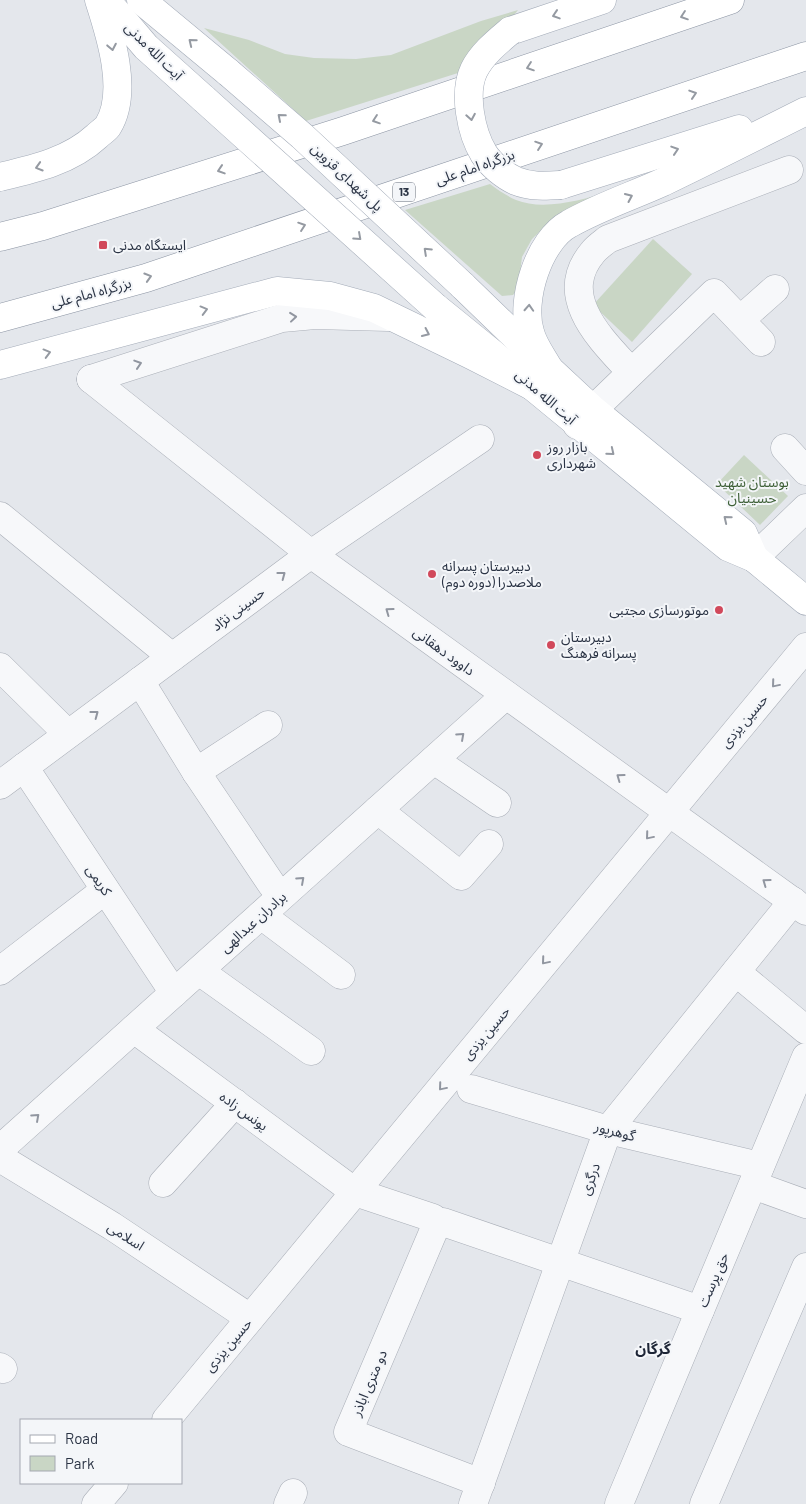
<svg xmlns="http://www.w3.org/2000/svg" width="806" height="1504" viewBox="0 0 806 1504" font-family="Barlow,'Noto Sans Arabic',sans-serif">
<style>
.green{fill:#c9d6c5}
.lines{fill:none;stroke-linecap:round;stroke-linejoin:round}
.minor-casing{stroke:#a9aeb7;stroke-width:29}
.major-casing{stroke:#a3abb8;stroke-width:29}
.highway-casing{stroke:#8b94a3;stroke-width:29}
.minor{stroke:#f7f8fa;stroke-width:28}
.major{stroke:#fff;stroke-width:28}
.highway{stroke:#fff;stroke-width:28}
.major-bridge-casing{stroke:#a3abb8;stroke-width:29;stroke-linecap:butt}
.major-bridge{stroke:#fff;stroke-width:28}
.oneway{stroke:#959aa2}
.oneway2{stroke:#9196a0}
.poi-dot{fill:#d1495b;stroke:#f4f6f9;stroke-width:2}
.labels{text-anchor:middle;stroke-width:4;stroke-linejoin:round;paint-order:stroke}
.shield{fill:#f4f6f9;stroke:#676e7b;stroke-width:1}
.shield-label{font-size:12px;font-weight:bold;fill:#2b3445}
.street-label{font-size:14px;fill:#2b3445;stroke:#f4f6f9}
.poi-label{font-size:14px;fill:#2b3445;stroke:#f4f6f9;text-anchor:start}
.park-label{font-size:14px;fill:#3f6138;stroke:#f4f6f9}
.neighbourhood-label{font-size:15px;font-weight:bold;fill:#1d2536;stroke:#f4f6f9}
</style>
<rect width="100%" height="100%" fill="#e4e7ec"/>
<g class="green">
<polygon points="518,10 506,25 479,42 470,51 458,73 306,121 204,28 249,40 285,54 314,58 356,59 391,55 481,21"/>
<path d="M490,184C498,190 507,196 516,200C543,211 582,200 608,192L555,217L532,239L522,257L518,289L513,295L502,296L405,210Z"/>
<polygon points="653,239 692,274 632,342 593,305"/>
<polygon points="744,455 788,496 760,525 717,484"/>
</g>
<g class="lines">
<defs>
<g id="minor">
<polyline points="740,320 775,289"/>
<path d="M631,372C602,340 555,297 593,252C597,247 603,243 608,239L789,170"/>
<polyline points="91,379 311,554 806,911"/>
<polyline points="91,379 282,318 315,315 388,317"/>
<polyline points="577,425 714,293 761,342"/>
<polyline points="785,448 806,471"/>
<polyline points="0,516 172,657"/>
<polyline points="754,558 806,508"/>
<polyline points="0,667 68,734"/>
<polyline points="140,681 196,772 272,885"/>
<polyline points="434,760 497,803"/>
<polyline points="24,767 174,993"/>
<polyline points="196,772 268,725"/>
<polyline points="0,785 311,554 480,439"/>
<polyline points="378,810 461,876 489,844"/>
<polyline points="261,915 341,975"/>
<polyline points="0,971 105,890"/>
<polyline points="199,971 311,1051"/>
<polyline points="736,972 806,1030"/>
<polyline points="134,1029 355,1192 433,1218"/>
<polyline points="471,1089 608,1130 760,1166"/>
<polyline points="0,1149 506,695"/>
<polyline points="0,1158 112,1226 250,1318"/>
<polyline points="163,1183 235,1103"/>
<polyline points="753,1185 806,1204"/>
<polyline points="443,1222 700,1310"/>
<polyline points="434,1230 348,1432 481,1483"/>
<polyline points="0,1367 3,1369"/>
<polyline points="166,1420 806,647"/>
<polyline points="96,1504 114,1483"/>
<polyline points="288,1504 293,1493"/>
<polyline points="473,1504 608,1130 793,901"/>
<polyline points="619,1504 806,1057"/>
<polyline points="704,1504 806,1267"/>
</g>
<g id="major">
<polyline points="106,0 146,47 204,99"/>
<polyline points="141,0 229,73"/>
<polyline points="510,31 602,0"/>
<path d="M0,177C34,169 70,161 97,136C100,133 105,130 108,126C129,92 110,34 99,0"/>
<polyline points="561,185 739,129"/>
<polyline points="462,285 549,369 592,409 743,533 754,558"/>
<path d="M435,307C533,386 630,467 728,547L754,558L806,601"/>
<polyline points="0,365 277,291 330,296 374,308 471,355 534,387"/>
<path d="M549,369C543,358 533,345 530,332C520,300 539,240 569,224C599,207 632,196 663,182C711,159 758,135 806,111"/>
</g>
<g id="highway">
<polyline points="0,237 43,226 343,131 730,0"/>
<polyline points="0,318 146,278 806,56"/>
</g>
</defs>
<use href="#minor" class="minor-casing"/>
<use href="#major" class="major-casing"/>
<use href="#highway" class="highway-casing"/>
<use href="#minor" class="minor"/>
<use href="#major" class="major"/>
<use href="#highway" class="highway"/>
<defs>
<g id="major-bridge">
<path d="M510,31C497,42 482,54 474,70C463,93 471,133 484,154C491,165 505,176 516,181C531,187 545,186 561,185"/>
<polyline points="229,73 302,136 462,285"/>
<polyline points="204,99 435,307"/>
</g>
</defs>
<use href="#major-bridge" class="major-bridge-casing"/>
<use href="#major-bridge" class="major-bridge"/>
</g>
<defs><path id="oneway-chevron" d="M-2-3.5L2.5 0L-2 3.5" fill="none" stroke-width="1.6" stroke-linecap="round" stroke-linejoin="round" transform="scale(1.25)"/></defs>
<g class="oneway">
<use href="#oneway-chevron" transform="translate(556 15) rotate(162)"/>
<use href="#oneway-chevron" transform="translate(684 16) rotate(161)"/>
<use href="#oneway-chevron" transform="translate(192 42) rotate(-141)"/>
<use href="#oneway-chevron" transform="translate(112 47) rotate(79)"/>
<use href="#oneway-chevron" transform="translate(530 67) rotate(161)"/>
<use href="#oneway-chevron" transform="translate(693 94) rotate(-18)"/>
<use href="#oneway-chevron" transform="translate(281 117) rotate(-139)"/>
<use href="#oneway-chevron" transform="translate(471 117) rotate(80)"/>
<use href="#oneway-chevron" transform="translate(376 120) rotate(161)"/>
<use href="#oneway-chevron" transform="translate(539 145) rotate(-19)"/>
<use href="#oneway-chevron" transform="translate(675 150) rotate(-18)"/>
<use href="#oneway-chevron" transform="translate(39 167) rotate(163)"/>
<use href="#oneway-chevron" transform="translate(221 170) rotate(162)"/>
<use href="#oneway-chevron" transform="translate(629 197) rotate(-24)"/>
<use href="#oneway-chevron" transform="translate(302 226) rotate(-19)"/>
<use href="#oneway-chevron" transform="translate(358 237) rotate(42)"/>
<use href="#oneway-chevron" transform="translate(427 251) rotate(-137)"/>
<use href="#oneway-chevron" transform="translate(148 277) rotate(-17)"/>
<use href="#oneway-chevron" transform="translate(529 308) rotate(-87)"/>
<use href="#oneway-chevron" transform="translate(204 310) rotate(-15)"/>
<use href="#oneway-chevron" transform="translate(426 333) rotate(25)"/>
<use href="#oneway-chevron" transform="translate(47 353) rotate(-15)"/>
<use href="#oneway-chevron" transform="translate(611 452) rotate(39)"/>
<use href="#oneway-chevron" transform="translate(727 519) rotate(-141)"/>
</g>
<g class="oneway2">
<use href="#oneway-chevron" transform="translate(293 317) rotate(-6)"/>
<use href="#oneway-chevron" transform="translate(138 364) rotate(-18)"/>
<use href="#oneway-chevron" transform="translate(282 575) rotate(-37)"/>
<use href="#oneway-chevron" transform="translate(389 611) rotate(-144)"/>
<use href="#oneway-chevron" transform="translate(775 684) rotate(130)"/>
<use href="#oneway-chevron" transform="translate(95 714) rotate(-37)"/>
<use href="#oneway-chevron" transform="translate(461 736) rotate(-42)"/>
<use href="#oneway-chevron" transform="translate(620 777) rotate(-144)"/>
<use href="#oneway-chevron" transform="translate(649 836) rotate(130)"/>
<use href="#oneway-chevron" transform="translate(301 880) rotate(-42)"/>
<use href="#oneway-chevron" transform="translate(766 882) rotate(-144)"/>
<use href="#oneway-chevron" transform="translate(545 961) rotate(130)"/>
<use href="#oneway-chevron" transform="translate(442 1087) rotate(130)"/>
<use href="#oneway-chevron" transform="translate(36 1117) rotate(-42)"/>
</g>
<g class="poi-dot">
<rect x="98" y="240" width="10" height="10" rx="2.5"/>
<circle cx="537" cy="455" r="5"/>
<circle cx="432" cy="574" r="5"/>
<circle cx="719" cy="610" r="5"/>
<circle cx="551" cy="645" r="5"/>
</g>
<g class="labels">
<rect class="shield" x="393" y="182.5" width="22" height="19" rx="4"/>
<g class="shield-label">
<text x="404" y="196">13</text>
</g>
<g class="street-label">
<text transform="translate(154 51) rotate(45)" y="5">آیت‌ الله مدنی</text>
<text transform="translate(475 167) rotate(-19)" y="5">بزرگراه امام علی</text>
<text transform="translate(347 177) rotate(43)" y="5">پل شهدای قزوین</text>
<text transform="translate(91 293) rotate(-15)" y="5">بزرگراه امام علی</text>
<text transform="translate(546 397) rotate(41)" y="5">آیت الله مدنی</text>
<text transform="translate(238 609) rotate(-37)" y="5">حسینی نژاد</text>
<text transform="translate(444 651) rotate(36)" y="5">داوود دهقانی</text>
<text transform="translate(744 721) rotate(-50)" y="5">حسین یزدی</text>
<text transform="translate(99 880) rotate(56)" y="5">کریمی</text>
<text transform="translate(253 922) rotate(-42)" y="5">برادران عبدالهی</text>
<text transform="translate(486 1033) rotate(-50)" y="5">حسین یزدی</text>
<text transform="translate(244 1111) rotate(36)" y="5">یونس زاده</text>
<text transform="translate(615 1131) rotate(15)" y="5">گوهرپور</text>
<text transform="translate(590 1179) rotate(-70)" y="5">درگری</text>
<text transform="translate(126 1236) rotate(33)" y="5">اسلامی</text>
<text transform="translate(713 1280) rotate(-67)" y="5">حق پرست</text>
<text transform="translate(228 1345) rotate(-50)" y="5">حسین یزدی</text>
<text transform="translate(369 1383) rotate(-67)" y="5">دو متری اباذر</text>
</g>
<g class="poi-label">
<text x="113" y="250">ایستگاه مدنی</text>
<text x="547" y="452">بازار روز<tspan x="547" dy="16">شهرداری</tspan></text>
<text x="442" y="571">دبيرستان پسرانه<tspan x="442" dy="16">ملاصدرا (دوره دوم)</tspan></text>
<text x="709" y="615" text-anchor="end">موتورسازی مجتبی</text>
<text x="561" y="642">دبیرستان<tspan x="561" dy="16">پسرانه فرهنگ</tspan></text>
</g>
<g class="park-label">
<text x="752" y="487">بوستان شهید<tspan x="752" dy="16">حسینیان</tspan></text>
</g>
<g class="neighbourhood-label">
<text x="653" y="1354">گرگان</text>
</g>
</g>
<rect x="20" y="1419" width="162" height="65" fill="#f4f6f9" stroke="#a4a8b1"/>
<rect x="30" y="1435" width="25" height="8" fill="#ffffff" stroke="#a4a8b1"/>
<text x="65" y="1444" font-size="15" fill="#2b3445">Road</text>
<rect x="30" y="1456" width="25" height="15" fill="#c9d6c5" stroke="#a4a8b1"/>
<text x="65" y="1469" font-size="15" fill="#2b3445">Park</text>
</svg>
